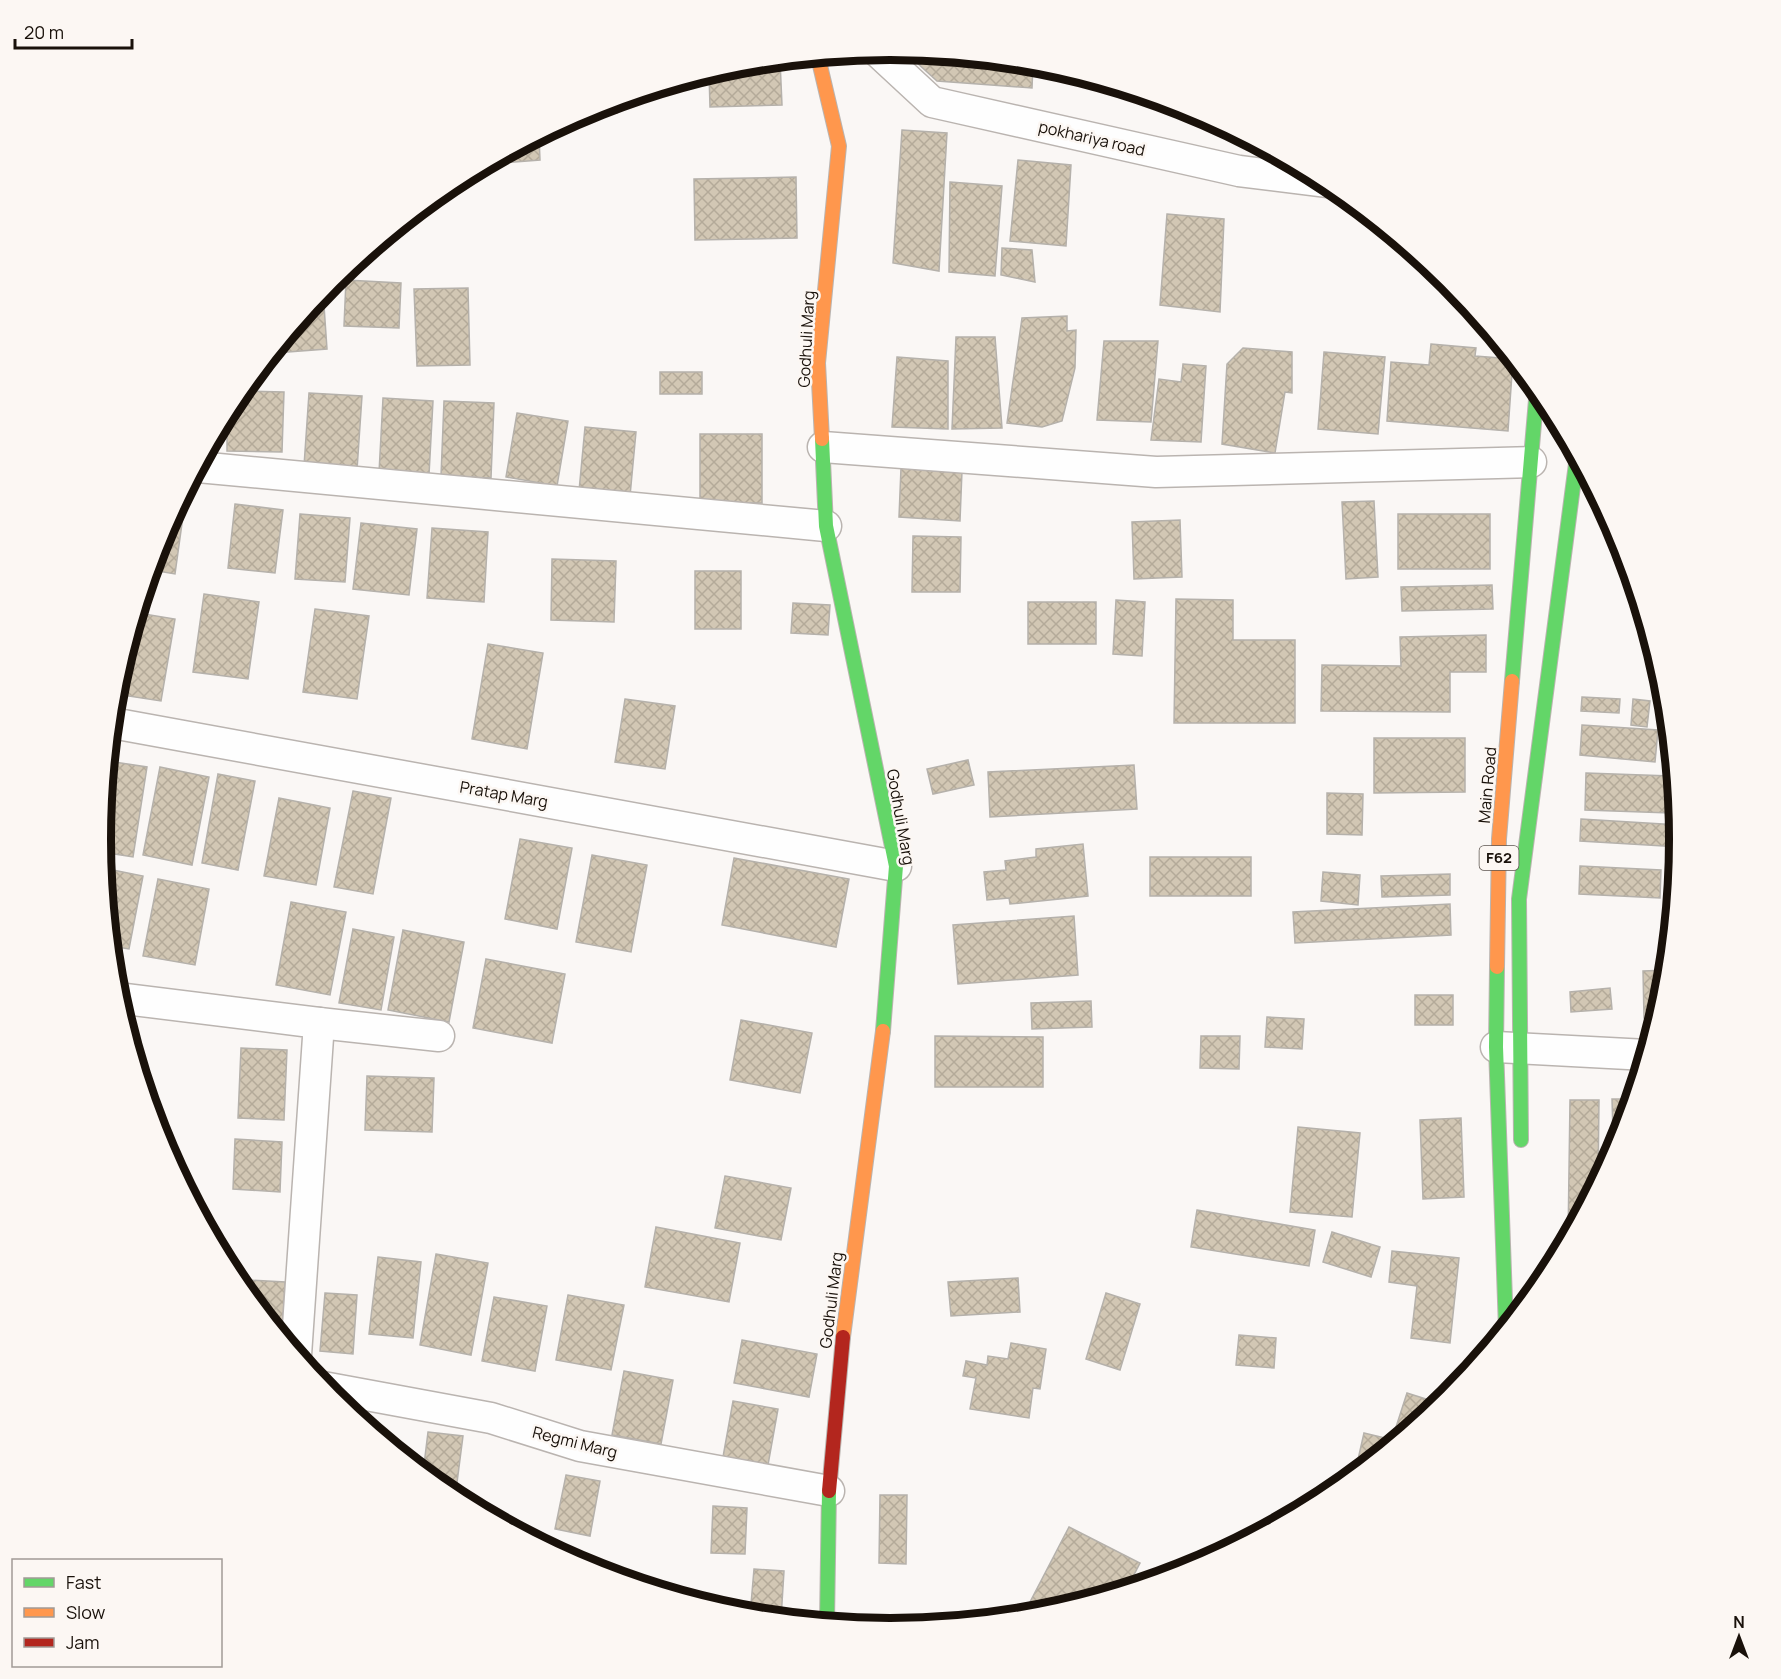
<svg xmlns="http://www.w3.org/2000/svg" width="1781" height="1679" viewBox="0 0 1781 1679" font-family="Manrope,sans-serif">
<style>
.building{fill:url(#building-cross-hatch);stroke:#b5b1ab;stroke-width:1.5}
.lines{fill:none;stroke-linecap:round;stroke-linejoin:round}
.street-casing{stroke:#bab4b0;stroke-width:33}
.fast-casing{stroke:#bab4b0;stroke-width:16}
.slow-casing{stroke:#bab4b0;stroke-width:16}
.jam-casing{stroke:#bab4b0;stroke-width:16}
.street{stroke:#fefefe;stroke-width:30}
.fast{stroke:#63d668;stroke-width:14}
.slow{stroke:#ff974d;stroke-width:14}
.jam{stroke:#b3261e;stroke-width:14}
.labels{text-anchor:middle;stroke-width:5;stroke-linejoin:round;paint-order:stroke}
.shield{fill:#fcf7f3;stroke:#5d5650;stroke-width:1.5}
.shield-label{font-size:15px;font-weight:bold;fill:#19110a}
.street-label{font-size:16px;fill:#19110a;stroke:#fcf7f3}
.rim{fill:none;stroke:#19110a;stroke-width:8}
</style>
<defs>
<pattern id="building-cross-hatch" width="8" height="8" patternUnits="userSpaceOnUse" patternTransform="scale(1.5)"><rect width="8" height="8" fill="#d2c7b4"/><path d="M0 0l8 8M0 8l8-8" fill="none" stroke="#b4aa99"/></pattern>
</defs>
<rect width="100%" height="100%" fill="#faf7f5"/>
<g class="building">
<polygon points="904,51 1033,64 1032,88 937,81"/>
<polygon points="780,60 782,105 710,107 709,73 737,65"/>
<polygon points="616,101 617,113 577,116 588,110"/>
<polygon points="902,130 947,133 939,271 893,263"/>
<polygon points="539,136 540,160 487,164"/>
<polygon points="1018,160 1071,165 1066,246 1010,241"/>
<polygon points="796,177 797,238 695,240 694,179"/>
<polygon points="950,182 1002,186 995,276 949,272"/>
<polygon points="1167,214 1224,219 1220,312 1160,305"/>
<polygon points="1002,248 1032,250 1035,282 1001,275"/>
<polygon points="346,280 401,283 399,328 344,326"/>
<polygon points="468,288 470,365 417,366 414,289"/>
<polygon points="323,291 327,349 273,353"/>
<polygon points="1067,316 1067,331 1076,330 1075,368 1062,421 1042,427 1007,423 1022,318"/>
<polygon points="956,337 995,337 1002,428 952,429"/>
<polygon points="1104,341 1158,341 1151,422 1097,420"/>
<polygon points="1431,344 1476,348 1475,356 1513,359 1508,431 1387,421 1391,362 1429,365"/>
<polygon points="1243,348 1292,352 1292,393 1285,392 1275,453 1222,444 1227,364"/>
<polygon points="1324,352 1385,357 1378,434 1318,429"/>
<polygon points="897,357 948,361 948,429 892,427"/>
<polygon points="1183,364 1206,366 1201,442 1151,440 1159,379 1181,382"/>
<rect x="660" y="372" width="42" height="22"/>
<polygon points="242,391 284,392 282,452 227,451 227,412"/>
<polygon points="309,393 362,396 357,470 304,466"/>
<polygon points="383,398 433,401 429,475 379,473"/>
<polygon points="444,401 494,403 491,478 441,476"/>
<polygon points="517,413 568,421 557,486 506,477"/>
<polygon points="585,427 636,432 630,496 579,491"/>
<rect x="700" y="434" width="62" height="69"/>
<polygon points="901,468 962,471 960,521 899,517"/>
<polygon points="180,501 185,502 175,574 151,570 161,537"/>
<polygon points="1374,501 1378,577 1346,579 1342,502"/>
<polygon points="235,504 283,510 275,573 228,568"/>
<polygon points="300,514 350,518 345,582 295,579"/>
<rect x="1398" y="514" width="92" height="55"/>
<polygon points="1180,520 1182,577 1134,579 1132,522"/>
<polygon points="361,523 417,529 409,595 353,589"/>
<polygon points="432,528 488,532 484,602 427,598"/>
<polygon points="913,536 961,537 960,592 912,592"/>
<polygon points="552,559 616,561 614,622 551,620"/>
<rect x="695" y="571" width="46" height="58"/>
<polygon points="1492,585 1493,609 1402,611 1401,587"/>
<polygon points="204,594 259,602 248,679 193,672"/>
<polygon points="1176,599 1233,600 1233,640 1295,640 1295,723 1174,723"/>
<polygon points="1116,600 1145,602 1142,656 1113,654"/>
<rect x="1028" y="602" width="68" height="42"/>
<polygon points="793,603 830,605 828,635 791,633"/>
<polygon points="315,609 369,616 357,699 303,692"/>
<polygon points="138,613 175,619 161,701 115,694"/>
<polygon points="1486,635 1486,672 1450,672 1450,712 1321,711 1322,665 1401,666 1400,637"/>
<polygon points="488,644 543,653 527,749 472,739"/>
<polygon points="1582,697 1620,699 1619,713 1581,711"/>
<polygon points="625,699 675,706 665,769 615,762"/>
<polygon points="1633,699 1650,701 1647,727 1631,725"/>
<polygon points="1582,725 1658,730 1655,762 1580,755"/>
<polygon points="1374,738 1465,738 1465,792 1374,793"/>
<polygon points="968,760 974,785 933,794 927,769"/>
<polygon points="108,761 147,767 133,857 102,852 101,839"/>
<polygon points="1134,765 1137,809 990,817 988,772"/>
<polygon points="160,767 209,777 192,865 143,855"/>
<polygon points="1586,773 1671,776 1670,813 1585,810"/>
<polygon points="218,774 255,781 238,870 202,863"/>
<polygon points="353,791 391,798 373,894 334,887"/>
<polygon points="1327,793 1363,794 1362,835 1327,834"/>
<polygon points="279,798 330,808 316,885 264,876"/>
<polygon points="1581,819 1679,825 1680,847 1580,841"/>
<polygon points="520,839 572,848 557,929 505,919"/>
<polygon points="1083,844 1088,896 1010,904 1009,898 987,900 984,872 1006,870 1005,861 1036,857 1036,849"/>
<polygon points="592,855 647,865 631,952 576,942"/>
<rect x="1150" y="857" width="101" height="39"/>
<polygon points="734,858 849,879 836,947 722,925"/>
<polygon points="1580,866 1661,870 1660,898 1579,894"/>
<polygon points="103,868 143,876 129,949 111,946"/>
<polygon points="1670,869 1678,870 1674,904 1668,904"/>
<polygon points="1323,872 1360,875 1358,905 1321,901"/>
<polygon points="1450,874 1450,895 1382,897 1381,876"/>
<polygon points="158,879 209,889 195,965 143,956"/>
<polygon points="291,902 346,912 330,995 276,985"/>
<polygon points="1450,904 1451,935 1295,943 1293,912"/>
<polygon points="1074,916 1078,975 958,984 953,925"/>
<polygon points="353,929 394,937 381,1010 339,1003"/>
<polygon points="403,930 464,942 449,1022 388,1010"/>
<polygon points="486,959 565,974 552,1043 473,1028"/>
<polygon points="1668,970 1665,994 1658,1018 1644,1018 1643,971"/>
<polygon points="1610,988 1612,1009 1571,1012 1570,992"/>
<rect x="1415" y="995" width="38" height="30"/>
<polygon points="1091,1001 1092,1027 1032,1029 1031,1003"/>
<polygon points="1267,1017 1304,1019 1302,1049 1265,1047"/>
<polygon points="741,1020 812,1033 800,1093 730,1080"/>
<polygon points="935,1036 1043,1037 1043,1087 935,1087"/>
<polygon points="1201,1036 1240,1036 1239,1069 1200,1068"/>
<polygon points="241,1048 287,1050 284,1120 238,1118"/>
<polygon points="367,1076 434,1078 432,1132 365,1130"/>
<polygon points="1612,1099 1633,1099 1623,1133 1613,1133"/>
<polygon points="1570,1100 1599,1100 1598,1184 1568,1240"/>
<polygon points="1461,1118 1464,1197 1423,1199 1420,1120"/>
<polygon points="1298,1127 1360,1133 1352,1217 1290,1212"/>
<polygon points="235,1139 282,1142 280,1192 233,1189"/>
<polygon points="725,1176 791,1188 781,1240 715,1228"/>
<polygon points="1197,1210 1315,1230 1309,1266 1191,1247"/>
<polygon points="656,1227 740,1243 729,1302 645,1287"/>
<polygon points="1332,1232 1380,1247 1371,1277 1323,1262"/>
<polygon points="1392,1251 1459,1258 1450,1343 1411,1338 1417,1286 1389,1282"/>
<polygon points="436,1254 488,1263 471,1355 420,1345"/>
<polygon points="378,1257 421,1262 413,1338 369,1334"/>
<polygon points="1018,1278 1020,1312 951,1316 948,1282"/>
<polygon points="248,1280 285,1282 282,1338 248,1295"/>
<polygon points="325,1293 357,1295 353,1354 320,1351"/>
<polygon points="1106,1293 1140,1304 1120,1370 1086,1359"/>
<polygon points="568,1295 624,1305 611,1370 556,1360"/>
<polygon points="494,1297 547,1306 535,1371 482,1361"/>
<polygon points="1239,1335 1276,1338 1274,1368 1236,1365"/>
<polygon points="742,1340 817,1354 809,1397 734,1383"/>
<polygon points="1011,1343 1046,1349 1040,1389 1033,1388 1029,1418 970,1409 976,1378 963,1376 966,1361 987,1365 988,1356 1008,1359"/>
<polygon points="624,1371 673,1380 661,1444 612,1435"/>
<polygon points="1407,1393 1442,1404 1409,1431 1396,1427"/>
<polygon points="733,1401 778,1409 768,1465 723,1457"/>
<polygon points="428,1432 463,1436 455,1498 423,1473"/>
<polygon points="1364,1433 1397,1441 1354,1477"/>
<polygon points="566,1475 600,1481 590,1536 555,1529"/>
<polygon points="880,1495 907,1495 906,1564 879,1563"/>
<polygon points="713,1506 747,1508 745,1554 711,1553"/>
<polygon points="1069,1527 1140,1563 1126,1590 1048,1613 1029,1604"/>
<polygon points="754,1569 784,1571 781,1619 750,1616"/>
</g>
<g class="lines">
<defs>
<g id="street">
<polyline points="877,51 932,102 1239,171 1328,182"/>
<polyline points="823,447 1156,472 1531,462"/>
<polyline points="198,467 826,526"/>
<polyline points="112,723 896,866"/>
<polyline points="117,998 319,1023 296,1355"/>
<polyline points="319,1023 439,1036"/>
<polyline points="1496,1047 1647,1055"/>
<polyline points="323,1387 491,1418 580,1446 829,1491"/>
</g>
<g id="fast">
<polyline points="822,439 826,526 896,866 883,1031"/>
<polyline points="1512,681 1537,388"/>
<polyline points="1497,967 1496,1047 1506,1329"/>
<polyline points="1521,1140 1519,899 1577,456"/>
<polyline points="827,1623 829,1491"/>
</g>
<g id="slow">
<polyline points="818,57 839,146 818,363 822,439"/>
<polyline points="1497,967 1499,839 1512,681"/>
<polyline points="843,1337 883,1031"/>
</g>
<polyline id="jam" points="829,1491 843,1337"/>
</defs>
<use href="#street" class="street-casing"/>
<use href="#fast" class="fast-casing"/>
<use href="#slow" class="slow-casing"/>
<use href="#jam" class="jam-casing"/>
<use href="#street" class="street"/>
<use href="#fast" class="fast"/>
<use href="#slow" class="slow"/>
<use href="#jam" class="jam"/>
</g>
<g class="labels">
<rect class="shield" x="1479.5" y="846" width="39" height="24" rx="4.5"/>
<g class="shield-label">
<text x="1499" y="863">F62</text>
</g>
<g class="street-label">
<text transform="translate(1092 138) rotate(13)" y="6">pokhariya road</text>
<text transform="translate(806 339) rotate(-87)" y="6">Godhuli Marg</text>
<text transform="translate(1487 785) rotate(-85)" y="6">Main Road</text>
<text transform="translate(504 794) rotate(10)" y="6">Pratap Marg</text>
<text transform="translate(901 817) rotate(80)" y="6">Godhuli Marg</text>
<text transform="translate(831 1300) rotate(-83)" y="6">Godhuli Marg</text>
<text transform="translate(575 1442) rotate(14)" y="6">Regmi Marg</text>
</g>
</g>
<path d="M0 0H1781V1679H0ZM111 839a779 779 0 1 1 1558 0a779 779 0 1 1-1558 0Z" fill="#fcf7f3" fill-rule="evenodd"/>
<path class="rim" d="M111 839a779 779 0 1 1 1558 0a779 779 0 1 1-1558 0Z"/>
<rect x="12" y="1559" width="210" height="108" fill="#fcf7f3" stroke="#a19b96" stroke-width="1.5"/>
<rect x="24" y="1578" width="30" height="9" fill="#63d668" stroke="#a19b96" stroke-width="1.5"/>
<text x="66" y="1589" font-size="18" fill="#19110a">Fast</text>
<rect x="24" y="1608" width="30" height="9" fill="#ff974d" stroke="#a19b96" stroke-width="1.5"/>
<text x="66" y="1619" font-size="18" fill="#19110a">Slow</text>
<rect x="24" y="1638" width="30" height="9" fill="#b3261e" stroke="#a19b96" stroke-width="1.5"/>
<text x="66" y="1649" font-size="18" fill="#19110a">Jam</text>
<g transform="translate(1739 1637)" stroke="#fcf7f3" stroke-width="4.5" paint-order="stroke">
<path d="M0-4.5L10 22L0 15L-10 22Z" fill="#19110a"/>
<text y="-9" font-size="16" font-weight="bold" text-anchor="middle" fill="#19110a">N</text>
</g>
<path d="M15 39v9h117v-9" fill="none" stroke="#19110a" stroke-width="3"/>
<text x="24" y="39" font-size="18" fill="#19110a" stroke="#fcf7f3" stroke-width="4.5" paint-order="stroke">20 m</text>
</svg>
